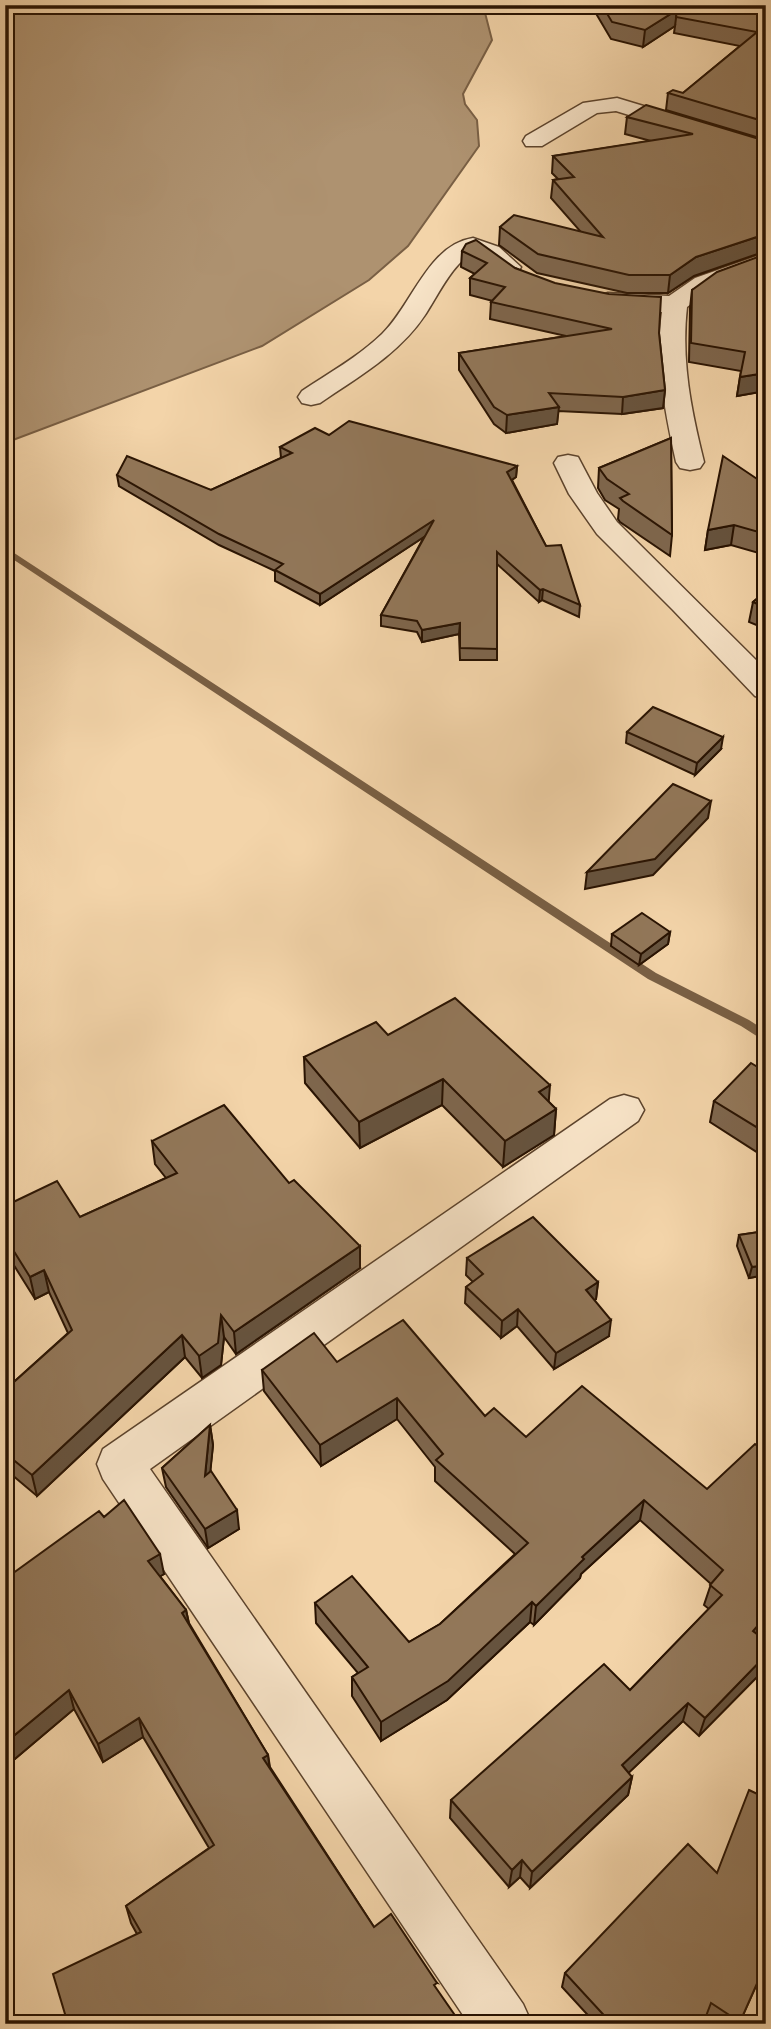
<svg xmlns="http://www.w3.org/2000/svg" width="771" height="2029" viewBox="0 0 771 2029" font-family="'Gentium Book Plus',serif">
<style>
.water{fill:#ae9270;stroke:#795f44;stroke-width:2}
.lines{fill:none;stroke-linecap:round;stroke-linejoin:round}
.stream{fill:#795f44;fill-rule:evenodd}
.street-casing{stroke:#5c432c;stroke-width:3}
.street{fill:#f7e3c7;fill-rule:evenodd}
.wall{fill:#7e664d;stroke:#291302;stroke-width:2}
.shaded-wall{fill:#66533e;stroke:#291302;stroke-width:2}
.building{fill:#927759;stroke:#291302;stroke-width:2}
</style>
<rect width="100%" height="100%" fill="#f3d4a9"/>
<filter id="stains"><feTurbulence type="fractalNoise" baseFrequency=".00286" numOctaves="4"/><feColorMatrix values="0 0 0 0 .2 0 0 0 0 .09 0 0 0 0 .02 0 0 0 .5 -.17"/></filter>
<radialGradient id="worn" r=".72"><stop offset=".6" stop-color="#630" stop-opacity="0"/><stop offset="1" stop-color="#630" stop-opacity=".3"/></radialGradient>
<polygon class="water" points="5,5 483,5 492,40 463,94 465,104 477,120 479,146 408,246 369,280 262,346 5,443"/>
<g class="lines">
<polygon class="stream" points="5,547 656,973 749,1020 766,1031 766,1042 741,1026 648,979 5,554"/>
<defs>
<g id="street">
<polygon points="617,98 766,143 766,157 616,111 597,113 542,146 526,146 523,141 526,136 583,103"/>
<path d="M473,238L499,247L521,267L518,272C499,277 491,262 476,253C456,256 436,299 425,315C399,354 358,377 320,403L311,405L302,403L298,397L302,391C329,373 358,357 382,334C412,305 428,245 473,238Z"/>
<path d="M766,253V268L713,288L687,307C681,360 691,410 704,462L700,468L690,470L680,468L676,462C665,412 655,363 662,312H627L599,306L595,301L599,296L608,293L669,296L695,278Z"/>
<polygon points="568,455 578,457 597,493 617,522 766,670 766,699 755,696 673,610 597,534 569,494 554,463 558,457"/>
<polygon points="624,1095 638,1099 644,1110 638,1121 150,1469 523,2004 532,2024 469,2024 103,1479 97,1464 103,1449 610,1099"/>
</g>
</defs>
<use href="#street" class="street-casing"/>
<use href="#street" class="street"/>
</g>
<g class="wall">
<polygon points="591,5 766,5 766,140 666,110 668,93 683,93 740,46 674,33 675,26 643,47 611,39"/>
<polygon points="627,117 766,141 766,251 694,276 668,293 627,293 537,273 499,245 500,227 581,232 551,198 553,180 558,179 552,173 553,156 651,141 625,134"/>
<polygon points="462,251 515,268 659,333 665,390 663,408 622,414 558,411 557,424 506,433 494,424 459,370 459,353 566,336 490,319 491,302 493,301 470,295 470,278 475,274 461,267"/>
<polygon points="766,254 766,391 737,396 741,371 689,362 690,308 692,290"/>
<polygon points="329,435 517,466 516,477 512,480 546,546 580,605 579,617 542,600 539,602 497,564 497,660 460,660 459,634 422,642 417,632 381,626 381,615 424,537 320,605 275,581 275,571 219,545 119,486 117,475 211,490 281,458 280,447"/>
<polygon points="671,438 672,535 670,556 620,522 618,519 619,509 605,500 598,488 599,468"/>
<polygon points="766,485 766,555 731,545 705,550 708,530"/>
<polygon points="766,591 766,629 749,622 753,602"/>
<polygon points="627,732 721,749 695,775 626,743"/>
<polygon points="670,932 668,944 639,965 611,946 612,934"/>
<polygon points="388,1035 549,1102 556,1109 554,1135 503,1167 442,1105 360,1148 305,1083 304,1057"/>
<polygon points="766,1072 766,1158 710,1122 714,1101"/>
<polygon points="152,1141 360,1268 236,1354 224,1337 221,1365 202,1378 185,1357 37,1496 5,1469 5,1390 68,1333 49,1292 35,1299 5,1251 5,1206 80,1217 166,1178 155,1164"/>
<polygon points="766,1231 766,1275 749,1278 737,1246 739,1235"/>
<polygon points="467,1258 598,1282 596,1299 594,1300 609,1336 554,1369 517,1326 501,1338 465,1303 466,1287 473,1282 466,1275"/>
<polygon points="337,1362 485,1416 526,1437 707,1489 760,1634 699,1736 683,1721 628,1773 632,1777 628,1795 530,1888 520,1877 509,1887 450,1818 451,1800 630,1690 709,1609 704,1605 711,1584 640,1520 581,1574 580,1578 534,1625 530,1622 447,1700 381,1741 352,1696 352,1677 358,1673 316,1623 315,1603 409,1642 440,1624 515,1554 435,1481 435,1467 397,1419 321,1466 264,1391 262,1370"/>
<polygon points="210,1425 213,1445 210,1472 239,1529 208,1548 166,1487 162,1468"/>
<polygon points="104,1517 164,1574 160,1576 186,1610 189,1623 268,1755 270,1767 374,1927 437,1983 137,1934 131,1923 126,1906 209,1848 143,1737 103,1762 74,1709 10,1763 5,1757 5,1579"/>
<polygon points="766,1798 766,1990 756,1986 739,2024 717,2024 706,2017 703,2024 596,2024 562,1987 565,1973 717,1873"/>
</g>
<g class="shaded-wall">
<polygon points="677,10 675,26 643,47 645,30"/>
<polygon points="766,234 766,251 694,276 668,293 670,275 696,257"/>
<polygon points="766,373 766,391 737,396 740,377"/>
<polygon points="665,390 663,408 622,414 623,397"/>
<polygon points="559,407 557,424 506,433 507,415"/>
<polygon points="517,466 516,477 507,483 507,472"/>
<polygon points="434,520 433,531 320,605 320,594"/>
<polygon points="734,525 731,545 705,550 708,530"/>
<polygon points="543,589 542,600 539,602 540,590"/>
<polygon points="460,623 459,634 422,642 422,630"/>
<polygon points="723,737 721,749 695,775 697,763"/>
<polygon points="711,801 708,818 653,875 585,889 587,872"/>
<polygon points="670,932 668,944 639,965 641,954"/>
<polygon points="443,1079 442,1105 360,1148 359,1122"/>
<polygon points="550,1085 548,1111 539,1092"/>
<polygon points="556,1109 554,1135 503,1167 505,1141"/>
<polygon points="360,1246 360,1268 236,1354 234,1332"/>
<polygon points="766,1265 766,1275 749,1278 752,1267"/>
<polygon points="44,1270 49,1292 35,1299 30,1277"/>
<polygon points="598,1282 596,1299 584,1307 586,1290"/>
<polygon points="518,1309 517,1326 501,1338 502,1321"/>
<polygon points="221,1315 224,1337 221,1365 202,1378 199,1356"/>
<polygon points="611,1320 609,1336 554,1369 556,1353"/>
<polygon points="182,1335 185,1357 37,1496 32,1475"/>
<polygon points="397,1398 397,1419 321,1466 320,1445"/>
<polygon points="210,1425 213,1445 208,1495 205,1476"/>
<polygon points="644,1500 640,1520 581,1574 580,1578 534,1625 536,1606 582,1557"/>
<polygon points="237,1510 239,1529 208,1548 205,1529"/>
<polygon points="160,1554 164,1574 152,1581 148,1561"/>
<polygon points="532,1602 530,1622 447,1700 381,1741 381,1722"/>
<polygon points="766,1603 766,1618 760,1634 747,1650 760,1609"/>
<polygon points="186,1610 190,1629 182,1613"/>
<polygon points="766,1655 766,1668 699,1736 705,1718"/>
<polygon points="69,1690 74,1709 10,1763 5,1750 5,1743"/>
<polygon points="688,1703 683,1721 618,1783 622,1765"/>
<polygon points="139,1718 143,1737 103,1762 98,1744"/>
<polygon points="268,1755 270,1773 263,1758"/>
<polygon points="632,1777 628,1795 530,1888 532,1872"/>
<polygon points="522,1860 520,1877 509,1887 512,1870"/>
</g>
<g class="building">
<polygon points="602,5 766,5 766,122 668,93 673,90 683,93 757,32 676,17 677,10 645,30 612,22"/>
<polygon points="646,105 766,141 766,234 696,257 670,275 629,275 538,254 500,227 514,215 603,237 553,180 574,177 553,156 693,134 627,117"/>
<polygon points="476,240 515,268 555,283 609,294 661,297 659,333 665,390 623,397 549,393 559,407 507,415 494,407 459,353 612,329 491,302 505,287 470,278 487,263 462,251 466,244"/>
<polygon points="766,254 766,373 740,377 745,352 691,343 692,290 717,272"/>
<polygon points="349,421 517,466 507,472 546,546 561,545 580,605 543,589 540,590 497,552 497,649 460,648 460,623 422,630 417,621 381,615 434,520 320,594 275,570 283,564 219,534 117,475 127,456 211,490 292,453 280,447 315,428 329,435"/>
<polygon points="671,438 672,535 623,501 620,498 629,494 607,479 599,468"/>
<polygon points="723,456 766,485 766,534 734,525 708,530"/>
<polygon points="766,591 766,608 753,602"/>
<polygon points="653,707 723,737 697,763 627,732"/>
<polygon points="673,784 711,801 655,859 587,872"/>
<polygon points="642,913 670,932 641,954 612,934"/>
<polygon points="455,998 550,1085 539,1092 556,1109 505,1141 443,1079 359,1122 304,1057 376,1022 388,1035"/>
<polygon points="751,1063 766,1072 766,1133 714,1101"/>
<polygon points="224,1105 289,1183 294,1180 360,1246 234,1332 221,1315 218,1343 199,1356 182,1335 32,1475 5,1453 5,1390 72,1330 44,1270 30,1277 5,1237 5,1206 57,1181 80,1217 177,1173 152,1141"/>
<polygon points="533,1217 598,1282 586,1290 611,1320 556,1353 518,1309 502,1321 466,1287 483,1274 467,1258"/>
<polygon points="766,1231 766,1265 752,1267 739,1235"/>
<polygon points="403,1320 485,1416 494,1408 526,1437 582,1386 707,1489 755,1444 759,1447 766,1441 766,1603 760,1609 766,1614 766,1616 753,1631 766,1641 766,1655 705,1718 688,1703 622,1765 632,1777 532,1872 522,1860 512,1870 451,1800 604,1664 630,1690 722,1595 710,1585 723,1570 644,1500 582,1557 584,1559 536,1606 532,1602 448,1681 381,1722 352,1677 368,1667 315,1603 352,1576 409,1642 440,1624 528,1543 436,1460 443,1454 397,1398 320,1445 262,1370 314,1333 337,1362"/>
<polygon points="210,1425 205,1476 211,1471 237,1510 205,1529 162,1468"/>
<polygon points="124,1500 160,1554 148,1561 186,1610 182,1613 268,1755 263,1758 374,1927 391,1914 437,1983 434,1985 461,2024 68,2024 53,1974 141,1932 126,1906 214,1845 139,1718 98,1744 69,1690 5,1743 5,1579 99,1511 104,1517"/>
<polygon points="749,1790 766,1798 766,1974 762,1972 740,2022 711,2003 703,2024 612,2024 565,1973 688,1844 717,1873"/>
</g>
<rect width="771" height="2029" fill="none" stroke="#f3d4a9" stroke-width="28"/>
<rect x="7" y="7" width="757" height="2015" fill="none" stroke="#291302" stroke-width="3.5"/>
<rect x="14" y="14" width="743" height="2001" fill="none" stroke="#291302" stroke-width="2"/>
<rect width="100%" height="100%" filter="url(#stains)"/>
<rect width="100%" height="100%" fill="url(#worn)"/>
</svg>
